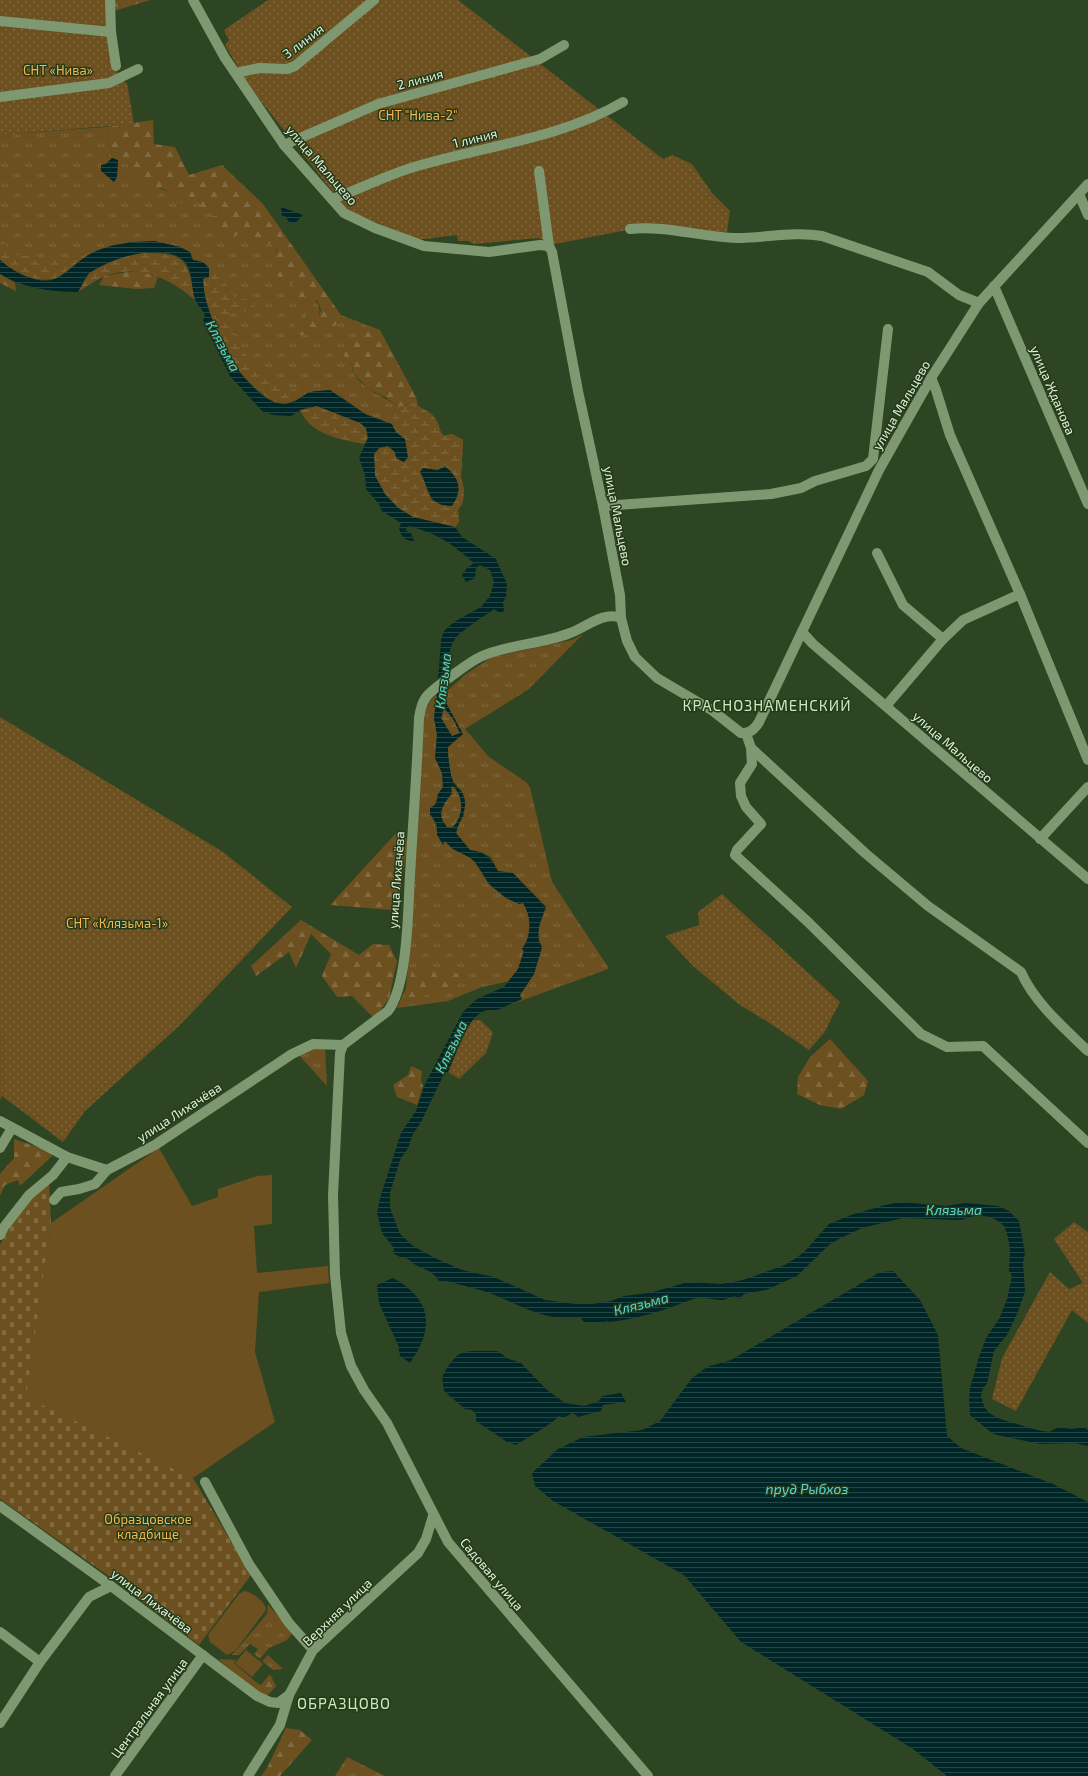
<svg xmlns="http://www.w3.org/2000/svg" width="1088" height="1776" viewBox="0 0 1088 1776" font-family="'Exo 2',sans-serif">
<style>
.grass{fill:url(#grass-tufts)}
.forest{fill:url(#forest-firs)}
.wetland{fill:url(#wetland-marsh);fill-rule:evenodd}
.cemetery{fill:url(#cemetery-stones)}
.park{fill:#6d5020}
.garden{fill:url(#garden-dots)}
.water{fill:url(#water-rules);fill-rule:evenodd}
.lines{fill:none;stroke-linecap:round;stroke-linejoin:round}
.minor{stroke:#7e9972;stroke-width:10}
.labels{text-anchor:middle;stroke-width:3;stroke-linejoin:round;paint-order:stroke}
.street-label{font-size:13px;fill:#e0efda;stroke:#233a18}
.park-label{font-size:13px;fill:#f6b64d;stroke:#233a18}
.water-label{font-size:14px;font-style:italic;fill:#56d6d9;stroke:#233a18}
.quarter-label{font-size:15px;letter-spacing:1px;fill:#cae8be;stroke:#233a18}
</style>
<defs>
<pattern id="grass-tufts" width="24" height="20" patternUnits="userSpaceOnUse"><rect width="24" height="20" fill="#6d5020"/><path d="M3 7l-1-3M5 7V3M7 7l1-3M15 17l-1-3M17 17v-4M19 17l1-3" fill="none" stroke="#826a40"/></pattern>
<pattern id="forest-firs" width="22" height="20" patternUnits="userSpaceOnUse"><rect width="22" height="20" fill="#6d5020"/><path d="M5 1l3.5 6h-7zM16 11l3.5 6h-7z" fill="#826a40"/></pattern>
<pattern id="wetland-marsh" width="20" height="14" patternUnits="userSpaceOnUse"><rect width="20" height="14" fill="#6d5020"/><path d="M1 5h8M5 5V1M11 12h8M15 12V8" fill="none" stroke="#826a40"/></pattern>
<pattern id="cemetery-stones" width="16" height="16" patternUnits="userSpaceOnUse"><rect width="16" height="16" fill="#6d5020"/><path d="M2 7V4a2 2 0 0 1 4 0v3zM10 15v-3a2 2 0 0 1 4 0v3z" fill="#826a40"/></pattern>
<pattern id="garden-dots" width="8" height="8" patternUnits="userSpaceOnUse"><rect width="8" height="8" fill="#6d5020"/><path d="M2 2h.1M6 6h.1" fill="none" stroke="#826a40" stroke-width="1.8" stroke-linecap="round"/></pattern>
<pattern id="water-rules" width="6" height="5" patternUnits="userSpaceOnUse"><rect width="6" height="5" fill="#002627"/><path d="M0 2.5h6" fill="none" stroke="#254646"/></pattern>
</defs>
<rect width="100%" height="100%" fill="#2d4522"/>
<g class="grass">
<path d="M106,127L112,158L106,164L101,165V171L117,177L118,160L132,166V173L141,181L174,194L176,199L196,200L217,208L220,210L219,215L229,239L241,233L262,242L277,246L273,264C278,269 282,276 287,281C300,292 324,296 319,317L325,328L335,326L342,318L366,325L368,330L351,362C352,365 352,371 354,374C363,389 385,397 399,407L407,405L416,397L418,406C425,410 433,413 437,421C440,427 439,431 444,436L452,434L463,440L461,477L464,490L463,502L458,510L459,522L455,527L365,414L340,396L295,401L251,384L203,262L193,260L180,247L154,241L129,242L76,263L0,260V135Z"/>
<path d="M583,634L529,689L465,729L489,757L526,782L530,787L552,882L608,967V969L512,1004L522,999L520,995L534,974L542,947C534,935 541,920 546,907L498,871L491,857L481,852L470,850L456,833L458,825L464,816L462,791L453,782L447,758L444,699L447,691L466,674L492,657L572,640Z"/>
<path d="M437,694L434,718L437,735L435,757L442,773L443,787L430,814C437,824 436,834 443,844L444,841L453,849L469,857L475,862L489,884L506,898L523,903L530,914L528,940L522,949L524,951L518,969L510,981L482,987L448,1001L397,1008L406,988L408,966L424,712L430,701Z"/>
<polygon points="0,1028 2,1028 2,1096 0,1100"/>
<polygon points="325,1047 327,1086 297,1053 302,1049"/>
<polygon points="268,1605 293,1632 287,1640 269,1648 260,1659 254,1654 258,1649 250,1644 239,1655 232,1655 267,1614"/>
<polygon points="268,1655 283,1669 273,1670 262,1661"/>
<polygon points="218,1659 236,1660 234,1663 258,1684 249,1685"/>
<polygon points="347,1757 385,1776 335,1776"/>
</g>
<g class="forest">
<polygon points="113,0 150,0 114,11"/>
<polygon points="153,120 154,144 175,147 189,175 222,165 263,204 341,315 380,330 416,397 407,405 399,407 385,397 369,389 354,374 351,362 339,351 368,330 366,325 342,318 335,326 325,328 319,337 296,334 293,325 306,314 319,317 321,310 317,300 305,306 294,294 295,286 274,274 273,264 263,257 268,252 277,251 277,246 262,242 241,233 229,239 223,236 211,226 211,217 219,215 220,210 217,208 205,211 200,209 200,202 196,200 183,204 176,199 174,194 161,188 151,190 132,173 132,166 112,158 106,127"/>
<polygon points="127,272 142,272 158,277 154,288 137,289 99,285 104,276"/>
<polygon points="0,274 15,283 16,291 0,283"/>
<polygon points="398,831 408,840 398,906 392,910 330,905"/>
<polygon points="301,920 359,955 373,944 389,945 397,961 389,999 374,1018 352,996 337,997 322,976 331,954 311,934 296,968 289,952 256,976 251,966"/>
<polygon points="412,970 435,970 460,974 451,990 431,991 413,1004 407,1001"/>
<polygon points="830,1039 868,1081 864,1095 841,1109 820,1105 797,1094 798,1077 810,1057"/>
<polygon points="411,1066 422,1071 421,1081 423,1086 417,1105 397,1097 393,1085 408,1075"/>
<polygon points="14,1139 49,1151 52,1156 20,1186 18,1180 5,1185 0,1196 0,1174 14,1158"/>
<polygon points="270,1674 276,1686 267,1696 248,1685 257,1683 261,1685"/>
<polygon points="286,1728 300,1730 312,1740 280,1776 261,1776 267,1768"/>
</g>
<g class="wetland">
<path d="M0,239L17,255L56,259L89,255C80,260 65,275 56,278C37,284 14,273 0,260Z"/>
<path d="M139,253C184,253 188,256 195,300C169,278 139,264 105,276C95,280 86,287 78,292L90,272L121,257Z"/>
<path d="M209,268L220,277L235,297L252,301L255,304L253,310L229,314C230,333 250,365 266,377C277,385 293,389 306,393C284,409 277,407 258,390C250,383 242,376 236,367C222,338 204,312 203,278L209,277Z"/>
<path d="M407,405C419,407 432,410 437,422C440,428 439,431 444,436L452,434L463,440L461,477L464,490L463,502L458,510L459,522L455,527L413,517L398,508L385,494L375,476L374,454L379,448L388,446L395,452L396,458L404,462C406,455 409,446 405,440C403,436 398,435 396,431C388,420 396,408 407,405ZM423,468L427,470L441,469L459,487V496L452,506L432,501L420,472Z"/>
<path d="M310,406H317L360,422L366,428L368,438L364,444C339,439 311,435 300,410Z"/>
<polygon points="444,708 453,719 460,733 452,736 441,718"/>
<path d="M453,786C464,797 464,815 453,827H446C436,815 444,797 453,786Z"/>
</g>
<polygon class="cemetery" points="49,1181 51,1223 27,1397 193,1478 251,1575 199,1645 110,1577 0,1499 0,1245 17,1214"/>
<g class="park">
<polygon points="159,1148 192,1206 218,1197 218,1189 257,1176 272,1175 272,1224 254,1226 257,1273 328,1266 329,1283 259,1292 255,1352 275,1422 193,1478 26,1397 51,1223"/>
<path d="M244,1591C252,1592 266,1602 266,1610L235,1651L227,1655L210,1642L208,1635L239,1594Z"/>
<polygon points="246,1650 263,1664 252,1677 235,1663"/>
</g>
<g class="garden">
<polygon points="0,0 110,0 118,80 127,83 134,124 0,135"/>
<polygon points="268,0 458,0 663,159 672,155 692,164 712,193 730,211 727,232 627,230 555,244 538,238 474,244 468,241 458,241 457,235 426,239 416,239 348,211 248,85 225,45 229,40 224,30"/>
<polygon points="0,717 223,852 292,907 179,1026 85,1111 63,1142 2,1096 2,1028 0,1028"/>
<polygon points="722,894 840,1002 824,1033 809,1050 768,1022 740,1005 693,966 665,936 699,925 698,912"/>
<polygon points="473,1020 480,1020 493,1032 486,1053 459,1079 448,1072 467,1029"/>
<polygon points="1074,1222 1088,1232 1088,1323 1072,1310 1016,1411 992,1399 1002,1358 1050,1272 1069,1289 1083,1283 1054,1239"/>
</g>
<g class="water">
<polygon points="112,158 118,160 117,177 114,182 101,171 101,165 106,164"/>
<polygon points="281,207 303,215 295,223 290,223 285,216 282,216"/>
<path d="M154,241L180,247L190,252L193,260L203,262L209,268V277L203,279C204,312 222,338 236,367C249,384 272,413 295,401C299,399 302,396 306,394C313,390 323,391 330,390L365,414L392,424L396,432L405,439L408,457L404,462L396,458L395,452L388,446L379,448L374,454L375,476L385,494L398,508L413,517L455,527L462,537L496,559L507,584L506,596L503,602L504,611L500,613L494,609C485,616 460,631 455,639C444,654 451,682 444,699L463,734L448,747C448,755 450,777 454,783C459,790 464,792 465,801C466,814 459,821 456,833L470,850C486,852 491,858 498,871L513,873L546,907C541,920 534,935 542,947L534,974L520,995L522,999C514,1003 507,1005 500,1009C495,1011 489,1009 484,1011C466,1018 456,1055 448,1072L444,1074L421,1122L413,1134L408,1148L400,1160L390,1193V1208L400,1234L413,1246L435,1258L462,1270L494,1277L545,1300L575,1304H592L611,1301L624,1296L649,1293L688,1282L721,1284L743,1280L785,1265L796,1258L804,1252L829,1224L851,1215L885,1205L900,1202L946,1206L965,1203L998,1206L1009,1211L1019,1221L1025,1253L1023,1263L1025,1292L1017,1314L1007,1335L994,1351L987,1384L983,1388L981,1396L984,1406L989,1413L1000,1419L1037,1430L1049,1432L1059,1427L1071,1429L1084,1427L1088,1430V1446L1075,1443L1040,1444L997,1435L992,1433L970,1415L969,1398L970,1388L979,1357L986,1338L999,1319L1007,1299L1012,1276L1009,1271L1010,1250L1008,1237L1004,1226L998,1221L990,1217L978,1215L961,1220L903,1218L862,1228L839,1239L830,1244L797,1276L766,1290L744,1294L739,1299L735,1296C731,1297 727,1299 723,1300C714,1300 702,1296 693,1299C667,1309 639,1319 610,1322L606,1321L604,1323L584,1322L580,1317C550,1323 521,1306 495,1295C480,1289 463,1286 447,1281H439C434,1272 424,1269 416,1265C413,1264 411,1261 408,1259C402,1257 398,1257 393,1253L394,1248L382,1233L377,1213L380,1198L401,1133L416,1111L425,1084L463,1012L477,999L504,987L518,969L524,951L522,949C532,935 532,918 523,903L519,904L506,898L489,884L475,862L469,857L453,849L445,841L443,845L437,835V824L430,814V808L436,804L438,794L443,787L442,773L435,758L437,735L434,718L437,694L441,640L444,631L454,622L481,607L490,596L494,582L490,570L480,565L476,568L475,578L466,582L462,575L467,568L474,563C451,543 438,534 409,526L405,530L411,533L414,541C405,541 401,537 399,528L401,523L382,511L379,504L366,489L365,475L359,458L368,438L366,428L360,423L317,406L300,410L291,416L273,415L262,411L230,376L203,322L205,314C202,310 197,304 195,299C191,288 193,274 186,263C169,240 110,258 91,272C85,275 82,286 78,292C51,292 23,288 0,274V260C13,272 41,288 59,277C69,271 78,261 88,255C109,243 132,242 154,241ZM444,708L453,719L460,733L452,736L441,718ZM453,786C464,797 464,815 453,827H447C435,814 444,804 452,793L451,787Z"/>
<path d="M445,466C460,479 463,490 452,506C427,506 430,490 420,472L423,468L438,470Z"/>
<polygon points="893,1271 920,1300 938,1335 947,1436 961,1448 1053,1484 1088,1502 1088,1776 947,1776 913,1749 741,1642 684,1575 553,1501 535,1486 532,1473 558,1449 583,1437 642,1430 660,1421 692,1378 707,1367 731,1360 880,1272"/>
<path d="M393,1278C432,1299 435,1328 410,1363L400,1356L398,1345L379,1303L377,1285Z"/>
<path d="M497,1351L509,1359L521,1363L547,1390L565,1403L584,1406L599,1401L602,1396L621,1393L626,1402L603,1405L601,1411L578,1417L573,1413L563,1418L559,1416C554,1423 525,1439 516,1445L507,1442L476,1421V1414L472,1410L465,1409L444,1391L442,1377C460,1345 463,1352 497,1351Z"/>
</g>
<g class="lines">
<g class="minor">
<polyline points="110,0 111,32 116,66"/>
<polyline points="193,0 225,58 284,145 344,213 375,228 424,246 489,252 540,245 549,246"/>
<polyline points="0,21 111,32"/>
<polyline points="236,73 259,68 287,69 295,66 374,0"/>
<polyline points="0,97 109,83 138,69"/>
<polyline points="284,145 378,104 540,59 564,45"/>
<path d="M539,171L549,246L552,252L578,391L603,506L620,595L621,618L627,641L635,657L657,678L713,711L741,733C750,734 755,729 759,722L879,470L931,378L979,303L1088,184"/>
<polyline points="1079,194 1088,215"/>
<path d="M332,199C360,189 387,175 414,167C483,146 560,139 623,102"/>
<path d="M630,229C665,225 701,237 737,238C766,238 794,231 822,236L928,272L959,295L979,303"/>
<polyline points="994,286 1088,504"/>
<polyline points="931,378 936,390 950,435 1020,594 1088,760"/>
<polyline points="603,506 771,494 801,488 815,481 866,466 873,459 888,329"/>
<polyline points="877,553 903,605 943,639"/>
<path d="M621,618C603,611 587,627 570,633C545,643 516,644 490,653C474,658 460,670 446,680C429,693 422,696 419,718C417,770 413,823 410,875C408,909 408,985 388,1011L343,1045L340,1053L333,1195L335,1275L341,1333L351,1366L364,1390L387,1423L448,1542L648,1776"/>
<polyline points="802,632 813,644 1088,879"/>
<polyline points="886,706 943,639 963,620 1020,594"/>
<path d="M746,733L751,748L865,853L928,906L1021,972C1034,1002 1064,1028 1088,1051"/>
<polyline points="751,748 752,764 740,783 741,796 746,807 761,824 737,850 735,855 808,922 921,1034 947,1047 983,1046 1088,1143"/>
<polyline points="1040,839 1088,787"/>
<polyline points="0,1121 67,1157 107,1170"/>
<polyline points="0,1148 12,1128"/>
<polyline points="54,1200 61,1192 79,1189 95,1184 107,1170 155,1145 292,1054 313,1044 343,1045"/>
<polyline points="0,1235 4,1227 29,1195 53,1175 67,1157"/>
<polyline points="205,1482 249,1564 289,1623 313,1650"/>
<polyline points="0,1506 111,1586 257,1696 270,1702 278,1703 289,1695"/>
<polyline points="0,1632 40,1662"/>
<polyline points="0,1723 40,1662 89,1597 111,1586"/>
<polyline points="115,1776 203,1655"/>
<polyline points="248,1776 280,1725 289,1695 313,1650 418,1553 426,1539 433,1516"/>
</g>
</g>
<g class="labels">
<g class="street-label">
<text transform="translate(303 41) rotate(-37)" y="5">3 линия</text>
<text transform="translate(420 79) rotate(-15)" y="5">2 линия</text>
<text transform="translate(475 138) rotate(-14)" y="5">1 линия</text>
<text transform="translate(322 165) rotate(49)" y="5">улица Мальцево</text>
<text transform="translate(1053 390) rotate(67)" y="5">улица Жданова</text>
<text transform="translate(901 405) rotate(-60)" y="5">улица Мальцево</text>
<text transform="translate(618 516) rotate(79)" y="5">улица Мальцево</text>
<text transform="translate(953 747) rotate(41)" y="5">улица Мальцево</text>
<text transform="translate(396 880) rotate(-86)" y="5">улица Лихачёва</text>
<text transform="translate(179 1112) rotate(-33)" y="5">улица Лихачёва</text>
<text transform="translate(492 1574) rotate(50)" y="5">Садовая улица</text>
<text transform="translate(152 1601) rotate(37)" y="5">улица Лихачёва</text>
<text transform="translate(337 1612) rotate(-44)" y="5">Верхняя улица</text>
<text transform="translate(149 1708) rotate(-54)" y="5">Центральная улица</text>
</g>
<g class="park-label">
<text x="58" y="75">СНТ «Нива»</text>
<text x="418" y="120">СНТ "Нива-2"</text>
<text x="117" y="928">СНТ «Клязьма-1»</text>
<text x="148" y="1524">Образцовское<tspan x="148" dy="15">кладбище</tspan></text>
</g>
<g class="water-label">
<text transform="translate(223 346) rotate(62)" y="5">Клязьма</text>
<text transform="translate(443 681) rotate(-83)" y="5">Клязьма</text>
<text transform="translate(451 1047) rotate(-64)" y="5">Клязьма</text>
<text x="954" y="1215">Клязьма</text>
<text transform="translate(641 1304) rotate(-14)" y="5">Клязьма</text>
<text x="807" y="1494">пруд Рыбхоз</text>
</g>
<g class="quarter-label">
<text x="767" y="711">КРАСНОЗНАМЕНСКИЙ</text>
<text x="344" y="1709">ОБРАЗЦОВО</text>
</g>
</g>
</svg>
